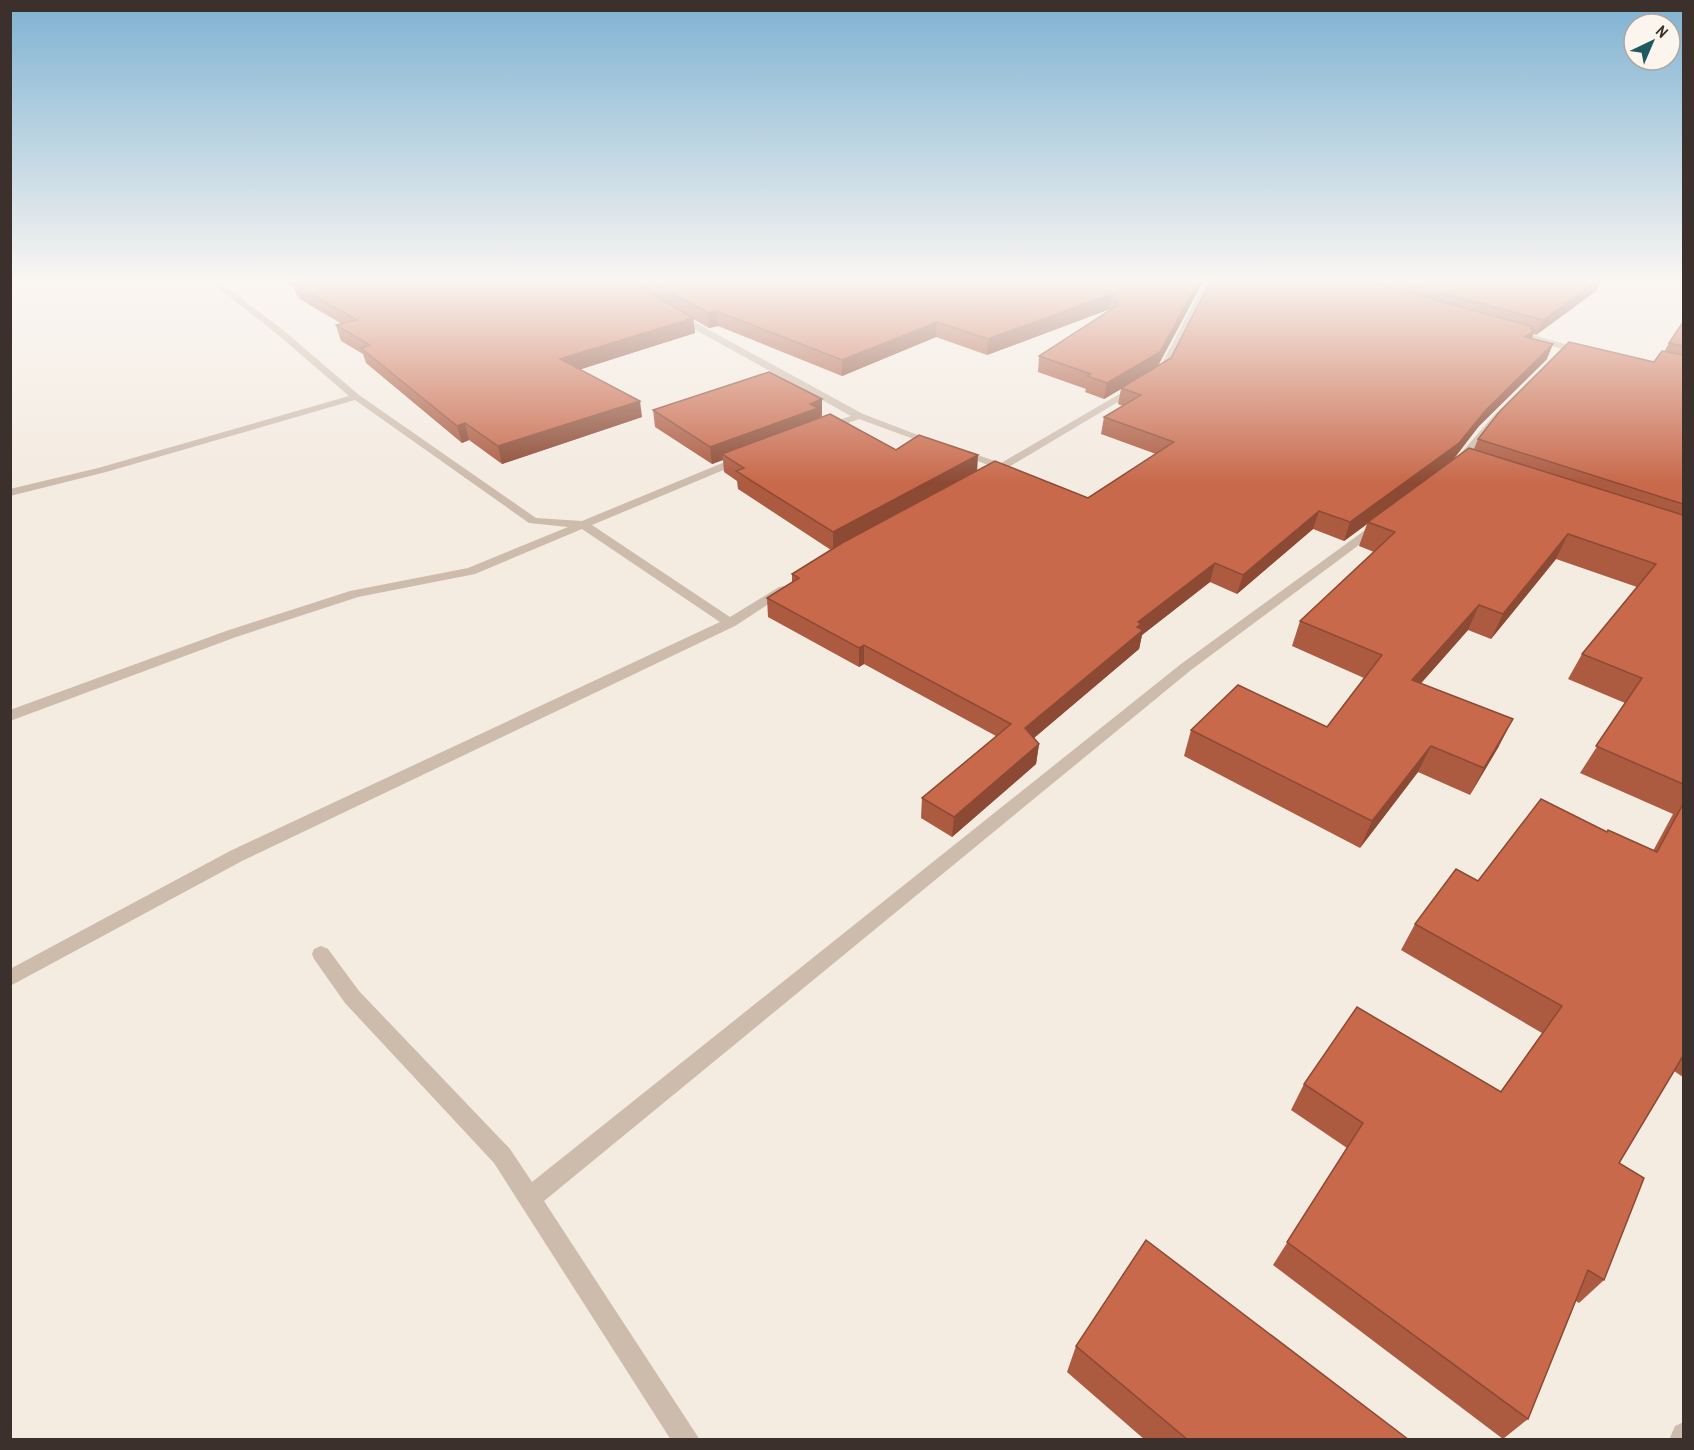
<svg xmlns="http://www.w3.org/2000/svg" width="1694" height="1450" viewBox="0 0 1694 1450" font-family="'Archivo Narrow',sans-serif">
<style>
.lines{fill:none;stroke-linecap:round;stroke-linejoin:round}
.minor{fill:#cdbbac;fill-rule:evenodd}
.wall{fill:#ac5a40}
.shaded-wall{fill:#8c4a34}
.building{fill:#c8694b;stroke:#8c4a34;stroke-width:1.5}
</style>
<rect width="100%" height="100%" fill="#f4ebe1"/>
<g class="lines">
<g class="minor">
<polygon points="208,280 217,280 283,330 359,395 536,518 582,521 737,457 745,457 745,461 592,525 730,617 779,587 784,586 790,590 735,626 242,861 10,986 10,969 230,851 720,622 582,529 475,574 358,597 236,637 10,721 10,710 226,631 350,591 468,568 568,527 529,523 355,400 106,472 10,496 10,489 98,468 349,396 277,334"/>
<polygon points="1206,280 1214,280 1168,371 1161,376 1155,376 1153,374 1159,369"/>
<polygon points="674,314 680,314 863,414 939,443 930,445 859,419 829,430 821,430 821,426 851,416 674,318"/>
<polygon points="1514,330 1587,350 1589,352 1584,355 1511,335 1510,333"/>
<polygon points="1135,385 1140,388 1138,390 992,477 988,478 982,475 993,467 955,452 960,449 1001,463"/>
<polygon points="1497,412 1506,414 1461,466 1453,466 1453,462"/>
<polygon points="1379,520 1383,521 1383,527 1191,670 544,1201 700,1440 671,1440 494,1163 345,1003 314,959 312,954 314,949 321,946 328,949 359,991 510,1149 532,1182 1181,664"/>
<polygon points="1684,1422 1684,1440 1669,1440 1675,1426"/>
</g>
</g>
<g class="wall">
<polygon points="285,280 1204,280 1158,366 1171,358 1211,280 1601,280 1596,291 1536,335 1533,334 1532,339 1547,359 1479,426 1454,459 1474,449 1478,439 1654,362 1664,352 1669,343 1683,322 1683,1077 1674,1071 1619,1163 1604,1280 1579,1303 1576,1301 1528,1419 1503,1439 1273,1265 1347,1148 1291,1110 1304,1084 1500,1092 1542,1033 1401,950 1415,924 1478,881 1607,832 1653,851 1673,814 1580,773 1625,703 1568,679 1582,654 1637,587 1556,559 1491,639 1468,630 1421,683 1499,746 1470,795 1418,772 1360,848 1184,756 1191,730 1327,727 1364,678 1292,646 1300,621 1374,552 1359,546 1367,524 1344,541 1313,529 1237,594 1210,582 1142,635 1139,649 1034,738 1039,744 1036,764 952,837 921,818 922,798 996,736 864,664 859,667 768,617 767,598 792,583 792,574 831,550 738,489 737,481 724,472 723,460 712,464 655,427 653,410 822,416 818,418 896,450 1088,498 1156,454 1101,434 1104,417 1123,406 1118,404 1121,389 1104,399 1085,392 1086,389 1038,372 1039,356 1110,310 1110,309 987,355 936,337 842,376 718,326 709,328 693,319 695,333 580,369 642,417 502,464 469,440 462,443 366,363 363,354 341,341 336,325 342,324 298,298 293,286"/>
<polygon points="1076,1346 1409,1440 1145,1440 1067,1372"/>
</g>
<g class="shaded-wall">
<polygon points="1199,280 1204,280 1157,367 1121,388 1121,389 1104,399 1107,383"/>
<polygon points="1598,280 1601,280 1596,291 1536,335 1543,320"/>
<polygon points="1112,294 1110,309 987,355 988,339"/>
<polygon points="716,311 718,326 709,328 708,313"/>
<polygon points="693,318 695,333 563,375 560,359"/>
<polygon points="937,322 936,337 842,376 842,360"/>
<polygon points="1533,327 1530,333 1535,330 1529,345 1525,337 1531,329"/>
<polygon points="1553,344 1547,359 1479,426 1452,460 1368,522 1367,524 1344,541 1350,522 1486,410"/>
<polygon points="822,399 822,416 818,418 818,425 722,454 723,460 712,464 710,447"/>
<polygon points="640,401 642,417 502,464 498,446"/>
<polygon points="465,423 469,440 462,443 457,426"/>
<polygon points="978,455 977,473 833,551 833,532"/>
<polygon points="1319,511 1313,529 1237,594 1243,575"/>
<polygon points="1568,534 1556,559 1491,639 1503,614"/>
<polygon points="1215,563 1210,582 1142,635 1139,649 1022,748 1025,728 1138,622"/>
<polygon points="1479,605 1468,630 1401,706 1412,680"/>
<polygon points="864,645 864,664 859,667 859,648"/>
<polygon points="1513,719 1499,746 1470,795 1484,768"/>
<polygon points="1039,744 1036,764 952,837 954,817"/>
<polygon points="1431,746 1418,772 1360,848 1372,821"/>
</g>
<g class="building">
<polygon points="302,280 629,280 693,318 560,359 640,401 498,446 465,423 457,426 361,348 370,345 336,325 357,320 293,284 304,281"/>
<polygon points="648,280 1199,280 1160,352 1107,383 1087,376 1091,374 1039,356 1118,305 1112,294 988,339 937,322 842,360 716,311 708,313"/>
<polygon points="1211,280 1363,280 1533,327 1531,329 1535,330 1525,337 1553,344 1486,410 1459,443 1350,522 1319,511 1243,575 1215,563 1138,622 1141,624 1137,627 1143,630 1025,728 1039,744 954,817 922,798 1011,724 864,645 859,648 767,598 799,578 792,574 842,543 995,461 1088,498 1174,442 1104,417 1141,395 1121,388 1171,358"/>
<polygon points="1394,280 1598,280 1543,320"/>
<polygon points="1683,322 1683,346 1669,343"/>
<polygon points="1569,342 1654,362 1662,351 1683,355 1683,504 1478,439 1500,411"/>
<polygon points="769,372 822,399 810,404 818,408 710,447 653,410"/>
<polygon points="830,414 896,450 919,435 978,455 833,532 736,471 744,468 722,454"/>
<polygon points="1469,448 1683,515 1683,784 1596,746 1642,678 1582,654 1656,564 1568,534 1503,614 1479,605 1412,680 1513,719 1484,768 1431,746 1372,821 1191,730 1238,685 1327,727 1382,655 1300,621 1395,532 1368,522"/>
<polygon points="1541,799 1607,832 1608,830 1657,852 1683,804 1683,1056 1619,1163 1644,1178 1604,1280 1588,1270 1528,1419 1287,1242 1363,1123 1304,1084 1357,1007 1501,1092 1562,1006 1415,924 1456,869 1478,881"/>
<polygon points="1146,1240 1409,1440 1188,1440 1076,1346"/>
</g>
<linearGradient id="sky" x2="0" y2="1"><stop stop-color="#7eb2d2"/><stop offset="0.58" stop-color="#faf6f2"/><stop offset="1" stop-color="#faf6f2" stop-opacity="0"/></linearGradient>
<rect width="1694" height="483" fill="url(#sky)"/>
<rect width="1694" height="1450" fill="none" stroke="#3b302b" stroke-width="24"/>
<g transform="translate(1652 42) rotate(44)"><circle r="28" fill="#fbf5ee" stroke="#aea6a0" stroke-width="1.5"/>
<path d="M0-4.5L10 22L0 15L-10 22Z" fill="#1f5a5e"/>
<text y="-9" font-size="16" font-weight="bold" text-anchor="middle" fill="#3b302b">N</text>
</g>
</svg>
